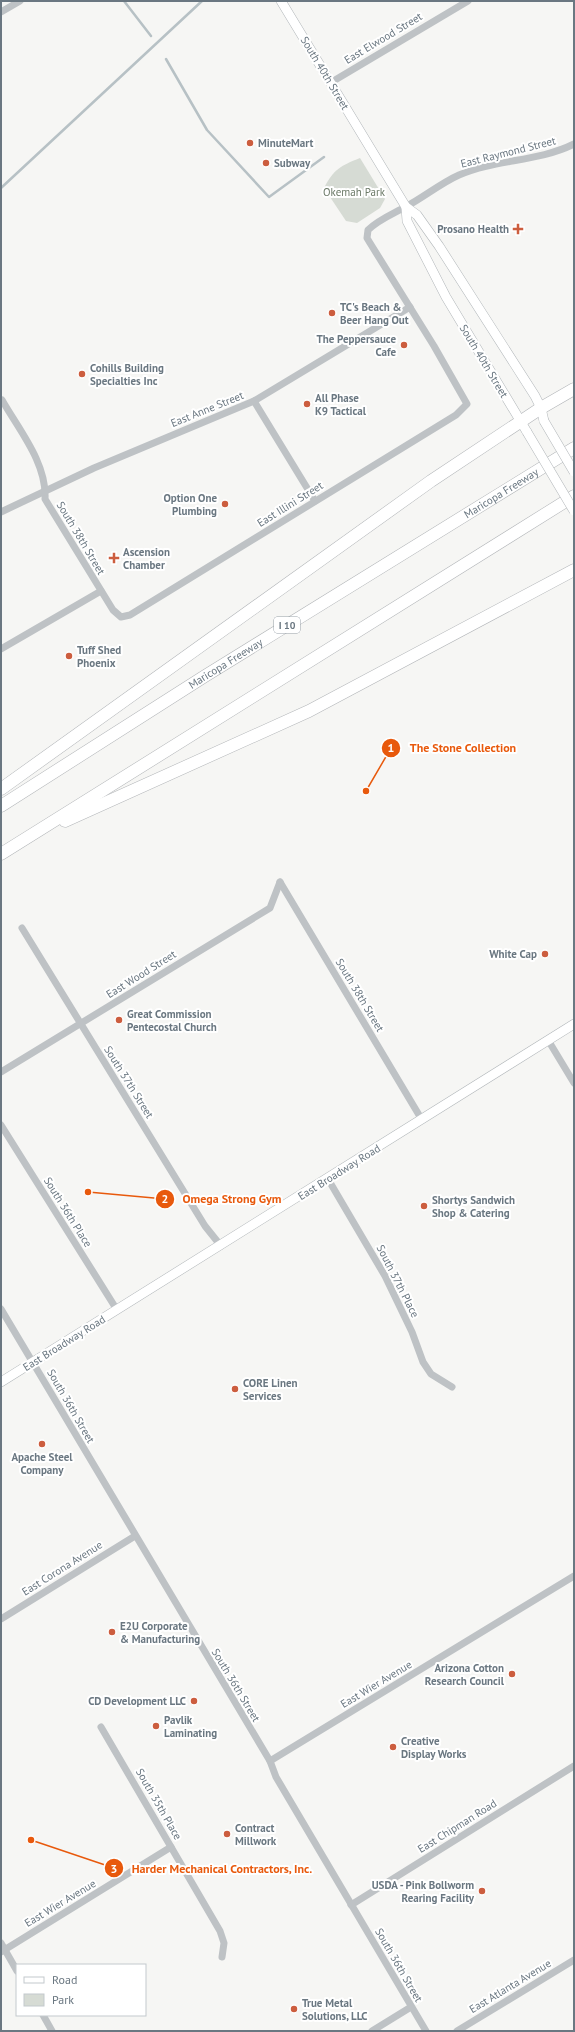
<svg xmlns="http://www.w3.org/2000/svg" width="575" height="2032" viewBox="0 0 575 2032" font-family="'PT Sans',sans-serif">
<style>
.green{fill:#d6dbd4}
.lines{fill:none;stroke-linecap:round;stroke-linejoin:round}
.stream{stroke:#b7c1c5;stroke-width:2.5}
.secondary-casing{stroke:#b1b6b9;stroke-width:10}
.highway-casing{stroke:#b2b5b8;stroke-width:13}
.street{stroke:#bec2c5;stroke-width:7}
.secondary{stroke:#fff;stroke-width:9}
.highway{stroke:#fff;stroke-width:12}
.secondary-bridge-casing{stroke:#b1b6b9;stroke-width:10;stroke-linecap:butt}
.secondary-bridge{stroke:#fff;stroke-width:9}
.poi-dot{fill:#cc5d3e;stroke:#fff;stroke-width:1.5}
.labels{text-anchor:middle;stroke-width:4;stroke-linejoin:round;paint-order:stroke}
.shield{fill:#fff;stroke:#97a0a7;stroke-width:1}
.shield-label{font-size:10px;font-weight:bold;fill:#6a7781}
.street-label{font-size:11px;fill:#6a7781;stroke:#fff}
.poi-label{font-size:11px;font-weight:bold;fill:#6a7781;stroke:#fff;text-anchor:start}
.park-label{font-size:11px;fill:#6b7967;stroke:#fff}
.leader{fill:none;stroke:#e8590c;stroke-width:1.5}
.callout-dot{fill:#e8590c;stroke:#fff;stroke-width:1.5}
.mark-label{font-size:12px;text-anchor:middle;font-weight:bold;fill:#fff}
.callout-label{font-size:12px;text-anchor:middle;font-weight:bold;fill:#e8590c;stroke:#fff;stroke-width:4;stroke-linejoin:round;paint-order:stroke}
</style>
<rect width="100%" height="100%" fill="#f6f6f4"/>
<path class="green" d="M360,158L385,199L380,208L357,223L346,221L324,188C334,169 340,166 360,158Z"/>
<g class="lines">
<g class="stream">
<polyline points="124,1 151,36"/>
<polyline points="166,59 207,130 269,197 324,157"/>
<polyline points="1,188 202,1"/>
</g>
<defs>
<g id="secondary">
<polyline points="281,1 406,207 417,215 439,246 535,396 541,408 544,421"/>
<polyline points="406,207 407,221 446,297 527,432"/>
<polyline points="1,1382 574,1024"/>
</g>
<g id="highway">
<polyline points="1,789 431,481 541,408 574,389"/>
<path id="s1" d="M1,806L205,676L574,448"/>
<polyline points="65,821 309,711 574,570"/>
<polyline points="1,854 574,496"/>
</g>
</defs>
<use href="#secondary" class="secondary-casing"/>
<use href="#highway" class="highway-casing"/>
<g class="street">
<polyline points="1,12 20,1"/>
<polyline points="330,83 468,1"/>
<path d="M2,400C19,430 47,463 45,499L113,610L121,617L130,615L456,415L467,404L434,346L370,243L367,238L368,230C379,219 393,214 407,206C424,197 441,183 459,175C496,159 538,162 574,144"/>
<polyline points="254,401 315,501"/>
<polyline points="1,512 94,468 254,401 410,307"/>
<polyline points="1,649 101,591"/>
<polyline points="280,882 422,1120"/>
<polyline points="22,928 205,1226 221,1246"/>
<polyline points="548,1040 574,1083"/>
<polyline points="1,1072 270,908 280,882"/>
<polyline points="1,1125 117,1310"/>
<polyline points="328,1179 385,1276 412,1332 423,1362 431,1374 452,1387"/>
<polyline points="1,1309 270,1761 276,1777 426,2031"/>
<polyline points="1,1619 135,1536"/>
<polyline points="101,1727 220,1931 224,1943 222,1957"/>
<polyline points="270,1761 574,1576"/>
<polyline points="351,1905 574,1766"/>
<polyline points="1,1943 17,1971"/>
<polyline points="1,1952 171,1847"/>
<polyline points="43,2015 52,2031"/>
<polyline points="372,2031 411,2007"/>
<polyline points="457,2031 574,1960"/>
</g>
<use href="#secondary" class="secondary"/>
<use href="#highway" class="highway"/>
<defs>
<g id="secondary-bridge">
<polyline points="544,421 574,472"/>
<polyline points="527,432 574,511"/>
</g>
</defs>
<use href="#secondary-bridge" class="secondary-bridge-casing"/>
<use href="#secondary-bridge" class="secondary-bridge"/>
</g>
<g class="poi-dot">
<circle cx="250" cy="143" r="4"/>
<circle cx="266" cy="163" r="4"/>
<path d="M516 223h4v4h4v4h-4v4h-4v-4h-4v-4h4z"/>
<circle cx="332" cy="313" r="4"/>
<circle cx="404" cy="345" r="4"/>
<circle cx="82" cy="374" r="4"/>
<circle cx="307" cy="404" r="4"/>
<circle cx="225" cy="504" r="4"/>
<path d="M112 552h4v4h4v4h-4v4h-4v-4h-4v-4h4z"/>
<circle cx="69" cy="656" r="4"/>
<circle cx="545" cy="954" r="4"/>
<circle cx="119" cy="1020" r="4"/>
<circle cx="424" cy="1206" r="4"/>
<circle cx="235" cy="1389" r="4"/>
<circle cx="42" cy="1444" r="4"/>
<circle cx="112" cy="1632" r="4"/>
<circle cx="512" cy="1674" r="4"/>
<circle cx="194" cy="1701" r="4"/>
<circle cx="156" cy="1726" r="4"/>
<circle cx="393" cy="1747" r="4"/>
<circle cx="227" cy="1834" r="4"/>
<circle cx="482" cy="1891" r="4"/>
<circle cx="294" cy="2009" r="4"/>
</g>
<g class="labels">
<rect class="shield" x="274" y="617" width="26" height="16" rx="3"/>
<g class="shield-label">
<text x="287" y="629">I 10</text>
</g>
<g class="street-label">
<text transform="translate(383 38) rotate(-31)" y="4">East Elwood Street</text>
<text transform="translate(325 73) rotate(59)" y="4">South 40th Street</text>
<text transform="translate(508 152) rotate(-14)" y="4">East Raymond Street</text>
<text transform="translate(484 361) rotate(59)" y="4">South 40th Street</text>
<text transform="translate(207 409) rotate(-22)" y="4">East Anne Street</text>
<text dy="4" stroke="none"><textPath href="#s1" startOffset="590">Maricopa Freeway</textPath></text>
<text transform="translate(290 504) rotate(-32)" y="4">East Illini Street</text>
<text transform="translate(81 538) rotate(59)" y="4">South 38th Street</text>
<text dy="4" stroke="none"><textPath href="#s1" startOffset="266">Maricopa Freeway</textPath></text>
<text transform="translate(141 974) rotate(-32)" y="4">East Wood Street</text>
<text transform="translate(360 995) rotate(59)" y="4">South 38th Street</text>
<text transform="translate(129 1082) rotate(58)" y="4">South 37th Street</text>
<text transform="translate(339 1172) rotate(-32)" y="4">East Broadway Road</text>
<text transform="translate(68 1212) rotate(58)" y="4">South 36th Place</text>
<text transform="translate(398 1281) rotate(63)" y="4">South 37th Place</text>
<text transform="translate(64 1343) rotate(-32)" y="4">East Broadway Road</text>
<text transform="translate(71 1406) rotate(60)" y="4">South 36th Street</text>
<text transform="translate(62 1568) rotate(-32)" y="4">East Corona Avenue</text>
<text transform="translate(376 1684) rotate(-31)" y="4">East Wier Avenue</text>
<text transform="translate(236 1685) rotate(59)" y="4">South 36th Street</text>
<text transform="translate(159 1804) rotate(60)" y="4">South 35th Place</text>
<text transform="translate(457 1826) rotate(-32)" y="4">East Chipman Road</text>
<text transform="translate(60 1903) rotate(-31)" y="4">East Wier Avenue</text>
<text transform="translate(399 1965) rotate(60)" y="4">South 36th Street</text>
<text transform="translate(510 1986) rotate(-31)" y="4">East Atlanta Avenue</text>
</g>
<g class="poi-label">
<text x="258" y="147">MinuteMart</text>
<text x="274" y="167">Subway</text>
<text x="509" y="233" text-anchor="end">Prosano Health</text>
<text x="340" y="311">TC's Beach &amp;<tspan x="340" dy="13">Beer Hang Out</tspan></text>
<text x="396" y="343" text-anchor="end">The Peppersauce<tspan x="396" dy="13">Cafe</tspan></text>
<text x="90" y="372">Cohills Building<tspan x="90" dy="13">Specialties Inc</tspan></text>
<text x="315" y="402">All Phase<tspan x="315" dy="13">K9 Tactical</tspan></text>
<text x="217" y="502" text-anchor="end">Option One<tspan x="217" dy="13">Plumbing</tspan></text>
<text x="123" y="556">Ascension<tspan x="123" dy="13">Chamber</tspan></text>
<text x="77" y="654">Tuff Shed<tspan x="77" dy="13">Phoenix</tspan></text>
<text x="537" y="958" text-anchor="end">White Cap</text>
<text x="127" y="1018">Great Commission<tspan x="127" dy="13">Pentecostal Church</tspan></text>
<text x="432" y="1204">Shortys Sandwich<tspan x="432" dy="13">Shop &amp; Catering</tspan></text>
<text x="243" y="1387">CORE Linen<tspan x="243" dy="13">Services</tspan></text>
<text x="42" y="1461" text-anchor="middle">Apache Steel<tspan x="42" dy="13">Company</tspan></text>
<text x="120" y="1630">E2U Corporate<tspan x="120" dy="13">&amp; Manufacturing</tspan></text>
<text x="504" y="1672" text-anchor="end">Arizona Cotton<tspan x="504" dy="13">Research Council</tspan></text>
<text x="186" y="1705" text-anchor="end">CD Development LLC</text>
<text x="164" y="1724">Pavlik<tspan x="164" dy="13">Laminating</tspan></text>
<text x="401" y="1745">Creative<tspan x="401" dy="13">Display Works</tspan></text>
<text x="235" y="1832">Contract<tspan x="235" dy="13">Millwork</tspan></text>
<text x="474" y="1889" text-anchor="end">USDA - Pink Bollworm<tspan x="474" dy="13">Rearing Facility</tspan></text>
<text x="302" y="2007">True Metal<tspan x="302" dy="13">Solutions, LLC</tspan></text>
</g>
<g class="park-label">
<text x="354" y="196">Okemah Park</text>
</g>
</g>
<path class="leader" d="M366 791L391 748M88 1192L165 1199M31 1840L114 1868"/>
<g class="callout-dot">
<circle cx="366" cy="791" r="4"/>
<circle cx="88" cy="1192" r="4"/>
<circle cx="31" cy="1840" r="4"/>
<circle cx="391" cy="748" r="10"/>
<circle cx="165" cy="1199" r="10"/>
<circle cx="114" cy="1868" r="10"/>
</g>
<g class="mark-label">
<text x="391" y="752">1</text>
<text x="165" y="1203">2</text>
<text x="114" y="1873">3</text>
</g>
<g class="callout-label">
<text x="463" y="752">The Stone Collection</text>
<text x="232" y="1203">Omega Strong Gym</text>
<text x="222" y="1873">Harder Mechanical Contractors, Inc.</text>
</g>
<rect width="575" height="2032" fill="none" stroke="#6a7781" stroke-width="4"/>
<rect x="16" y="1964" width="130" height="52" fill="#ffffff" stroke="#c3c9cd"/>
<rect x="24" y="1977" width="20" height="6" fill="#ffffff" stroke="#c3c9cd"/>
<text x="52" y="1984" font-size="12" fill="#6a7781">Road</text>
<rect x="24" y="1994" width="20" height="12" fill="#d6dbd4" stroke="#c3c9cd"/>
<text x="52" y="2004" font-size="12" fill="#6a7781">Park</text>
</svg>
